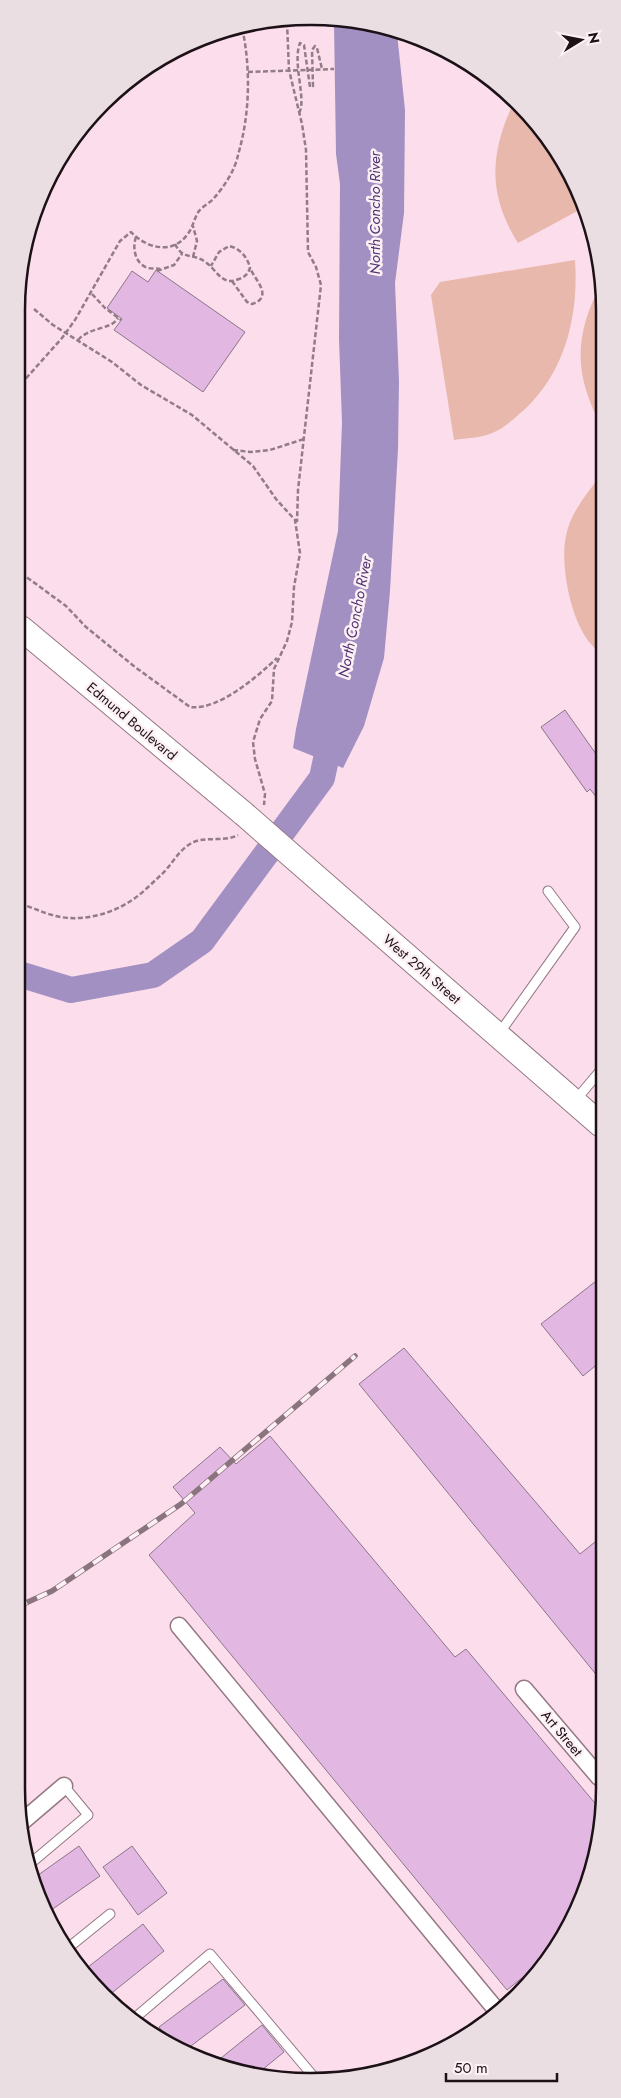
<svg xmlns="http://www.w3.org/2000/svg" width="621" height="2098" viewBox="0 0 621 2098" font-family="Jost,sans-serif">
<style>
.green{fill:#e7b8ab}
.water{fill:#a390c2}
.lines{fill:none;stroke-linecap:round;stroke-linejoin:round}
.river{stroke:#a390c2;stroke-width:26}
.building{fill:#e2b7e2;stroke:#8a768a}
.lane-casing{stroke:#947884;stroke-width:11}
.street-casing{stroke:#947884;stroke-width:19}
.secondary-casing{stroke:#947884;stroke-width:26}
.path{stroke:#927c86;stroke-width:2.5;stroke-dasharray:5 2.5;stroke-linecap:butt}
.lane{stroke:#fff;stroke-width:9}
.street{stroke:#fff;stroke-width:16}
.secondary{stroke:#fff;stroke-width:24}
.rail-casing{stroke:#8a757e;stroke-width:5.5}
.rail{stroke:#fdf0f5;stroke-width:4;stroke-dasharray:11;stroke-linecap:butt}
.secondary-bridge-casing{stroke:#947884;stroke-width:26;stroke-linecap:butt}
.secondary-bridge{stroke:#fff;stroke-width:24}
.labels{text-anchor:middle;stroke-width:5;stroke-linejoin:round;paint-order:stroke}
.street-label{font-size:14px;fill:#1c1116;stroke:#fdf0f5}
.water-label{font-size:15px;font-style:italic;fill:#503472;stroke:#fdf0f5}
.rim{fill:none;stroke:#1c1116;stroke-width:2.5}
</style>
<rect width="100%" height="100%" fill="#fcddeb"/>
<g class="green">
<path d="M514,102L532,116L575,181L583,208L518,243C487,194 490,152 514,102Z"/>
<path d="M575,260C579,318 564,378 517,416C510,422 501,430 492,433C480,438 466,438 454,440L431,295L440,282Z"/>
<path d="M602,283V427C574,376 573,335 602,283Z"/>
<path d="M602,474L601,652C573,638 559,566 566,536C570,513 588,492 602,474Z"/>
</g>
<polygon class="water" points="334,22 368,22 397,33 405,110 404,213 395,283 399,381 398,449 390,591 384,658 364,726 343,768 293,748 296,729 338,531 342,422 339,339 340,184 336,154"/>
<g class="lines">
<polyline class="river" points="19,974 71,990 153,975 202,941 322,778 333,726"/>
</g>
<g class="building">
<polygon points="156,270 245,332 203,392 114,330 122,319 107,308 132,271 148,282"/>
<polygon points="565,710 601,761 601,803 590,789 587,792 541,727"/>
<polygon points="600,1278 600,1362 583,1376 541,1324"/>
<polygon points="404,1348 580,1554 600,1538 599,1678 359,1384"/>
<polygon points="270,1436 455,1657 466,1649 599,1808 599,1845 555,1951 507,1990 149,1555 195,1513 173,1487 220,1447 236,1464"/>
<polygon points="79,1846 100,1876 47,1913 39,1900 34,1878"/>
<polygon points="132,1846 167,1893 138,1915 103,1867"/>
<polygon points="143,1924 164,1951 108,1996 89,1982 83,1971"/>
<polygon points="223,1979 245,2005 183,2052 180,2051 173,2046 159,2027"/>
<polygon points="262,2025 284,2052 257,2074 216,2062"/>
</g>
<g class="lines">
<defs>
<g id="lane">
<polyline points="498,1035 575,927 548,891"/>
<polyline points="574,1102 601,1070"/>
<polyline points="31,1863 88,1815 64,1786"/>
<polyline points="68,1948 110,1914"/>
<polyline points="136,2017 210,1954 314,2077"/>
</g>
<g id="street">
<polyline points="179,1626 498,2012"/>
<polyline points="524,1689 599,1777"/>
<polyline points="23,1821 64,1786"/>
</g>
<g id="secondary">
<polyline points="21,628 244,814"/>
<polyline points="354,910 601,1125"/>
</g>
</defs>
<use href="#lane" class="lane-casing"/>
<use href="#street" class="street-casing"/>
<use href="#secondary" class="secondary-casing"/>
<g class="path">
<polyline points="287,22 289,70 302,124 306,150 308,252 316,267 321,285 298,490 297,522"/>
<polyline points="248,72 334,69"/>
<path d="M299,113C307,100 292,63 300,43L304,45L310,87L313,86L312,50L315,46L317,48L322,69"/>
<path d="M136,237C132,248 135,264 148,268C152,269 156,268 160,269"/>
<path d="M175,244C183,260 191,253 204,261C217,269 221,287 239,279C245,277 248,274 250,268C248,258 240,248 229,246L219,252L211,266"/>
<polyline points="193,257 197,241 193,226"/>
<polyline points="157,271 174,265 182,254"/>
<path d="M232,281L247,302L252,304C274,297 255,280 250,268"/>
<polyline points="92,294 105,308 121,320"/>
<polyline points="34,309 53,325 112,362 141,385 192,415 253,466 276,499 295,520 300,553 294,587 292,622 287,641 274,669 272,701 260,719 253,742 255,759 265,794 264,805"/>
<path d="M78,340C91,326 111,330 118,318"/>
<path d="M21,384L62,338L75,320L120,241L131,232C146,248 172,255 187,235C193,228 194,218 199,211C203,206 210,203 214,198C224,187 235,170 238,155C250,114 251,69 242,27"/>
<polyline points="233,450 251,452 270,450 304,439"/>
<path d="M21,573L66,606L86,627L135,667L190,707C218,711 258,676 277,658"/>
<path d="M20,904C32,907 43,913 56,916C79,922 109,915 129,902C141,895 151,884 161,875C171,866 178,851 190,844C204,835 223,843 238,835"/>
</g>
<use href="#lane" class="lane"/>
<use href="#street" class="street"/>
<use href="#secondary" class="secondary"/>
<defs>
<polyline id="rail" points="17,1607 52,1591 181,1504 355,1356"/>
</defs>
<use href="#rail" class="rail-casing"/>
<use href="#rail" class="rail"/>
<defs>
<polyline id="secondary-bridge" points="244,814 354,910"/>
</defs>
<use href="#secondary-bridge" class="secondary-bridge-casing"/>
<use href="#secondary-bridge" class="secondary-bridge"/>
</g>
<g class="labels">
<g class="street-label">
<text transform="translate(132 721) rotate(40)" y="5">Edmund Boulevard</text>
<text transform="translate(422 969) rotate(41)" y="5">West 29th Street</text>
<text transform="translate(562 1733) rotate(50)" y="5">Art Street</text>
</g>
<g class="water-label">
<text transform="translate(375 213) rotate(-90)" y="5">North Concho River</text>
<text transform="translate(355 617) rotate(-79)" y="5">North Concho River</text>
</g>
</g>
<path d="M0 0H621V2098H0ZM310 25H311A285 285 0 0 1 596 310V1788A285 285 0 0 1 311 2073H310A285 285 0 0 1 25 1788V310A285 285 0 0 1 310 25Z" fill="#ebdee3" fill-rule="evenodd"/>
<path class="rim" d="M310 25H311A285 285 0 0 1 596 310V1788A285 285 0 0 1 311 2073H310A285 285 0 0 1 25 1788V310A285 285 0 0 1 310 25Z"/>
<g transform="translate(581 40) rotate(80)" stroke="#fdf0f5" stroke-width="4" paint-order="stroke">
<path d="M0-4L9 19L0 12L-9 19Z" fill="#1c1116"/>
<text y="-8" font-size="14" font-weight="bold" text-anchor="middle" fill="#1c1116">N</text>
</g>
<path d="M446 2073v8h111v-8" fill="none" stroke="#1c1116" stroke-width="2.5"/>
<text x="454" y="2073" font-size="15" fill="#1c1116" stroke="#fdf0f5" stroke-width="4" paint-order="stroke">50 m</text>
</svg>
